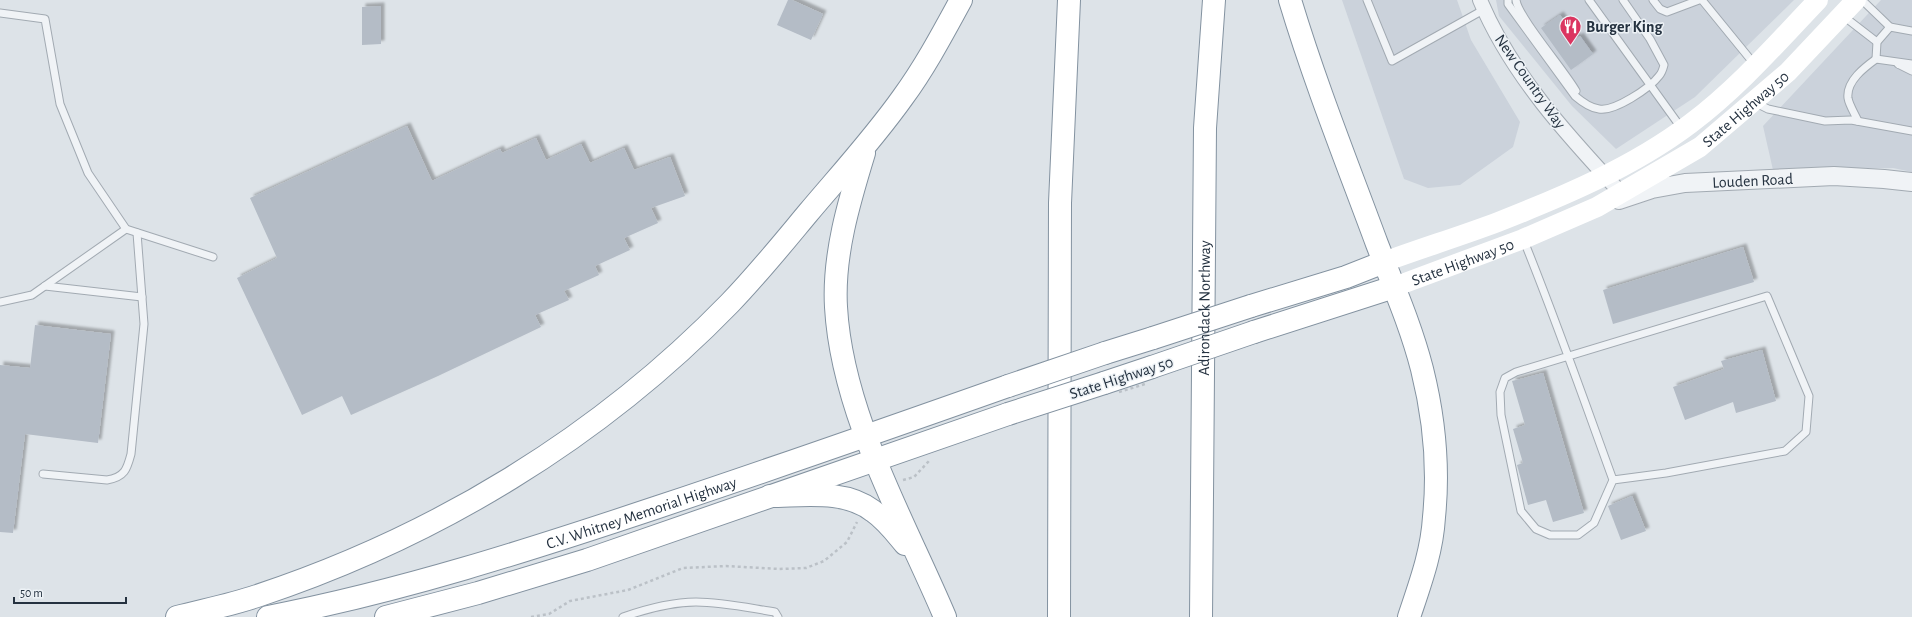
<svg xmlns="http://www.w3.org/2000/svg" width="1912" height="617" viewBox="0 0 1912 617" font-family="'Alegreya Sans',sans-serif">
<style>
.built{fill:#cbd2db}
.building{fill:#b4bcc6;filter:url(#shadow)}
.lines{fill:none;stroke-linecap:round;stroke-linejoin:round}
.service-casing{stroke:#a2aab2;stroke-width:9}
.minor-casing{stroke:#a2aab2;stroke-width:16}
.tertiary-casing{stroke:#a2aab2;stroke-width:20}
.trunk-casing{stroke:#8392a0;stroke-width:24}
.motorway-casing{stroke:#8392a0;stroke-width:24}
.path{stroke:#bbc1c7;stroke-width:2.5;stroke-dasharray:3 3;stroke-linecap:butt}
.service{stroke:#f0f3f6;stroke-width:7}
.minor{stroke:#f0f3f6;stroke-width:14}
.tertiary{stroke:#f0f3f6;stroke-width:18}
.secondary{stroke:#fff;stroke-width:20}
.trunk{stroke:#fff;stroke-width:22}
.motorway{stroke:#fff;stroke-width:22}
.trunk-bridge-casing{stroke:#8392a0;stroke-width:24;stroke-linecap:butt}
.path-bridge{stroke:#bbc1c7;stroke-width:2.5;stroke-dasharray:3 3;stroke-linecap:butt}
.trunk-bridge{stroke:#fff;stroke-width:22}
.labels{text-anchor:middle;stroke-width:3;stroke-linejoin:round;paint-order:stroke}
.poi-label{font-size:16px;font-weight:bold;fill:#253240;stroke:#edf2f6;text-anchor:start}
.street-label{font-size:16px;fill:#253240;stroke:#edf2f6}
</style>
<defs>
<filter id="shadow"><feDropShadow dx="3.5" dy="-3.5" stdDeviation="1" flood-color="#0004"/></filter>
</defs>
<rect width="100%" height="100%" fill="#dde3e8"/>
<g class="built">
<polygon points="1342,0 1457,0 1471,40 1520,122 1513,147 1460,185 1428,188 1404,179"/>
<polygon points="1496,0 1794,0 1695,97 1616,149 1572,106 1499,16"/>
<polygon points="1881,0 1912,0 1912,172 1893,168 1773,170 1763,126"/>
</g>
<g class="building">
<polygon points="788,0 792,0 823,14 811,40 777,25"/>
<polygon points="381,6 381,44 362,45 362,7"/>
<polygon points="1560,15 1577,38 1580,36 1593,54 1571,70 1541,28"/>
<polygon points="407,126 432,181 500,149 502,153 536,138 546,160 581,144 590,163 624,148 634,170 670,157 685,196 651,208 658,223 624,238 630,250 595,266 599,275 564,291 569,300 535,315 541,327 438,376 351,415 342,396 302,415 237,278 277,258 250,198"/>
<polygon points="1743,247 1754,282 1613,324 1603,290"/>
<polygon points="35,325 111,334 98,443 25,434 13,533 0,532 0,365 30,368"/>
<polygon points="1762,350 1776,401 1736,413 1733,402 1685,420 1673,387 1724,369 1721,361"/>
<polygon points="1543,373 1584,513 1553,522 1546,500 1528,505 1517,465 1523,463 1513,429 1525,425 1512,381"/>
<polygon points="1632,496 1646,531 1621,540 1608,506"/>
</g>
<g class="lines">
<defs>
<g id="service">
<polyline points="1367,0 1392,61 1485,9"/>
<path d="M1508,0V4L1575,96C1582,102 1590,108 1599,109C1614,112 1650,88 1659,76C1662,73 1663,69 1664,65L1650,39L1623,0"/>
<path d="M1516,0C1518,17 1565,71 1576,91"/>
<polyline points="1589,0 1682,129"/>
<polyline points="1653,0 1660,9 1667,12 1699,0"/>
<polyline points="1702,0 1755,65"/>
<polyline points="1862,0 1890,27 1877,42 1876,59"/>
<polyline points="0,13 45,19 60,104 88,173 126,229 213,257"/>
<polyline points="1842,15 1877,42"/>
<polyline points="1890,27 1912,31"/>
<polyline points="1898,64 1912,71"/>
<polyline points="1756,103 1768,109 1825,121 1851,120 1912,131"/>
<path d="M1858,121C1855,114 1849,105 1848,98C1846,81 1865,67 1876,59L1912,64"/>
<path d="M1524,241C1556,320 1584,400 1613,480L1666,473L1785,451L1806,432L1809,396L1767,296L1516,372L1505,378L1500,392L1501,415L1521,511L1536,529L1550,535H1578L1594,523L1613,480"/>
<polyline points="45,286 142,297"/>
<polyline points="0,302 32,295 126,229"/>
<path d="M43,474L107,480C125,477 127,469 131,454L144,324L137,233"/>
<path d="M623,617C646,609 671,602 696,602C722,602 749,608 775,612L778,617"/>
</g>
<path id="minor" d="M1480,0C1511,74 1567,135 1621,193"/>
<g id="tertiary">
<path id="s1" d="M1619,200L1652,189L1685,183L1834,176L1884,179L1912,182"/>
</g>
<g id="trunk">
<polyline points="1251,306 1346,277 1384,262"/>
<polyline points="1254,332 1394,287"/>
<polyline points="1105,353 1153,338"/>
<polyline points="1104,383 1152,367"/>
<path id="s3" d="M268,617C402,591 529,550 658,507C775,468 892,427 1008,386"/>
<polyline points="386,617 478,593 587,560 1008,414"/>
</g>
<g id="motorway">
<path d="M1290,0C1315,83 1347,163 1377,244C1393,285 1411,326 1422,369C1434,417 1439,468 1434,517C1432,552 1420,584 1409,617"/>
<path d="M864,153C849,202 833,255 836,307C842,414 904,520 945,617"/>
<path d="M770,496C803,496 845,489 873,511C886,520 895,532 905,544"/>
<path d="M177,617C204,610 231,605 257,596C435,537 599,438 730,303C758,274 783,243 808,213C840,175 874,138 903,97C925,67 943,33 961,0"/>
<polyline points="1059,617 1060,203 1069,0"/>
<path id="s4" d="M1201,617L1205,128L1214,0"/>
</g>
</defs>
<use href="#service" class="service-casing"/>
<use href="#minor" class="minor-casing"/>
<use href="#tertiary" class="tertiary-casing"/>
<use href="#trunk" class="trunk-casing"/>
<use href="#motorway" class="motorway-casing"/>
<g class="path">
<polyline points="903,480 914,477 929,461"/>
<polyline points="531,617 549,614 570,601 628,590 683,568 726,566 779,569 806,568 824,561 847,542 857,522"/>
</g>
<use href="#service" class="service"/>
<use href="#minor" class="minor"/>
<use href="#tertiary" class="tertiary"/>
<g class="secondary">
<path d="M1384,262C1422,248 1461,236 1498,222C1564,196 1633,167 1690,124C1738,88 1777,43 1818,0"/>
<path id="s2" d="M1394,287L1523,239L1597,207L1700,147L1788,72L1856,0"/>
</g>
<use href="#trunk" class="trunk"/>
<use href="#motorway" class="motorway"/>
<defs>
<g id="trunk-bridge">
<polyline points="1153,338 1251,306"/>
<polyline points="1152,367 1254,332"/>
<polyline points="1008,386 1105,353"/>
<polyline points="1008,414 1104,383"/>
</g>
</defs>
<use href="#trunk-bridge" class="trunk-bridge-casing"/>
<polyline class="path-bridge" points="1119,392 1145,384"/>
<use href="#trunk-bridge" class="trunk-bridge"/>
</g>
<defs>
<symbol id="restaurant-pin" viewBox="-11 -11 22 30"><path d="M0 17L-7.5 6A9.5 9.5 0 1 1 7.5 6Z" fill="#db3560" stroke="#edf2f6"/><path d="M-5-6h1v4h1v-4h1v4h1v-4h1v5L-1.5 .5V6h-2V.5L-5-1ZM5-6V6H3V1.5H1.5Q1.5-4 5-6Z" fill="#fff"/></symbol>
</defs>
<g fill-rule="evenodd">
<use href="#restaurant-pin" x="1558" y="14" width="25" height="34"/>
</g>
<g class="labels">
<g class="poi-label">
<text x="1586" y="32">Burger King</text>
</g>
<g class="street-label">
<text transform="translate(1531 81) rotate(55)" y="6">New Country Way</text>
<text dy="6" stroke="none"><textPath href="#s2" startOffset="397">State Highway 50</textPath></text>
<text dy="6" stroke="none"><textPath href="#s1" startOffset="136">Louden Road</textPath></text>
<text dy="6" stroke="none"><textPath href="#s2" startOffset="73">State Highway 50</textPath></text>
<text dy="6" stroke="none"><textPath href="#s4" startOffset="309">Adirondack Northway</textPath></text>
<text transform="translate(1121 377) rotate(-18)" y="6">State Highway 50</text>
<text dy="6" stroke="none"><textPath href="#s3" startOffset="388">C.V. Whitney Memorial Highway</textPath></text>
</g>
</g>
<path d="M14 597v6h112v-6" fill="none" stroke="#253240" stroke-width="2"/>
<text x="20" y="597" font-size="12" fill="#253240" stroke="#edf2f6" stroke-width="3" paint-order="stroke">50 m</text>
</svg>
